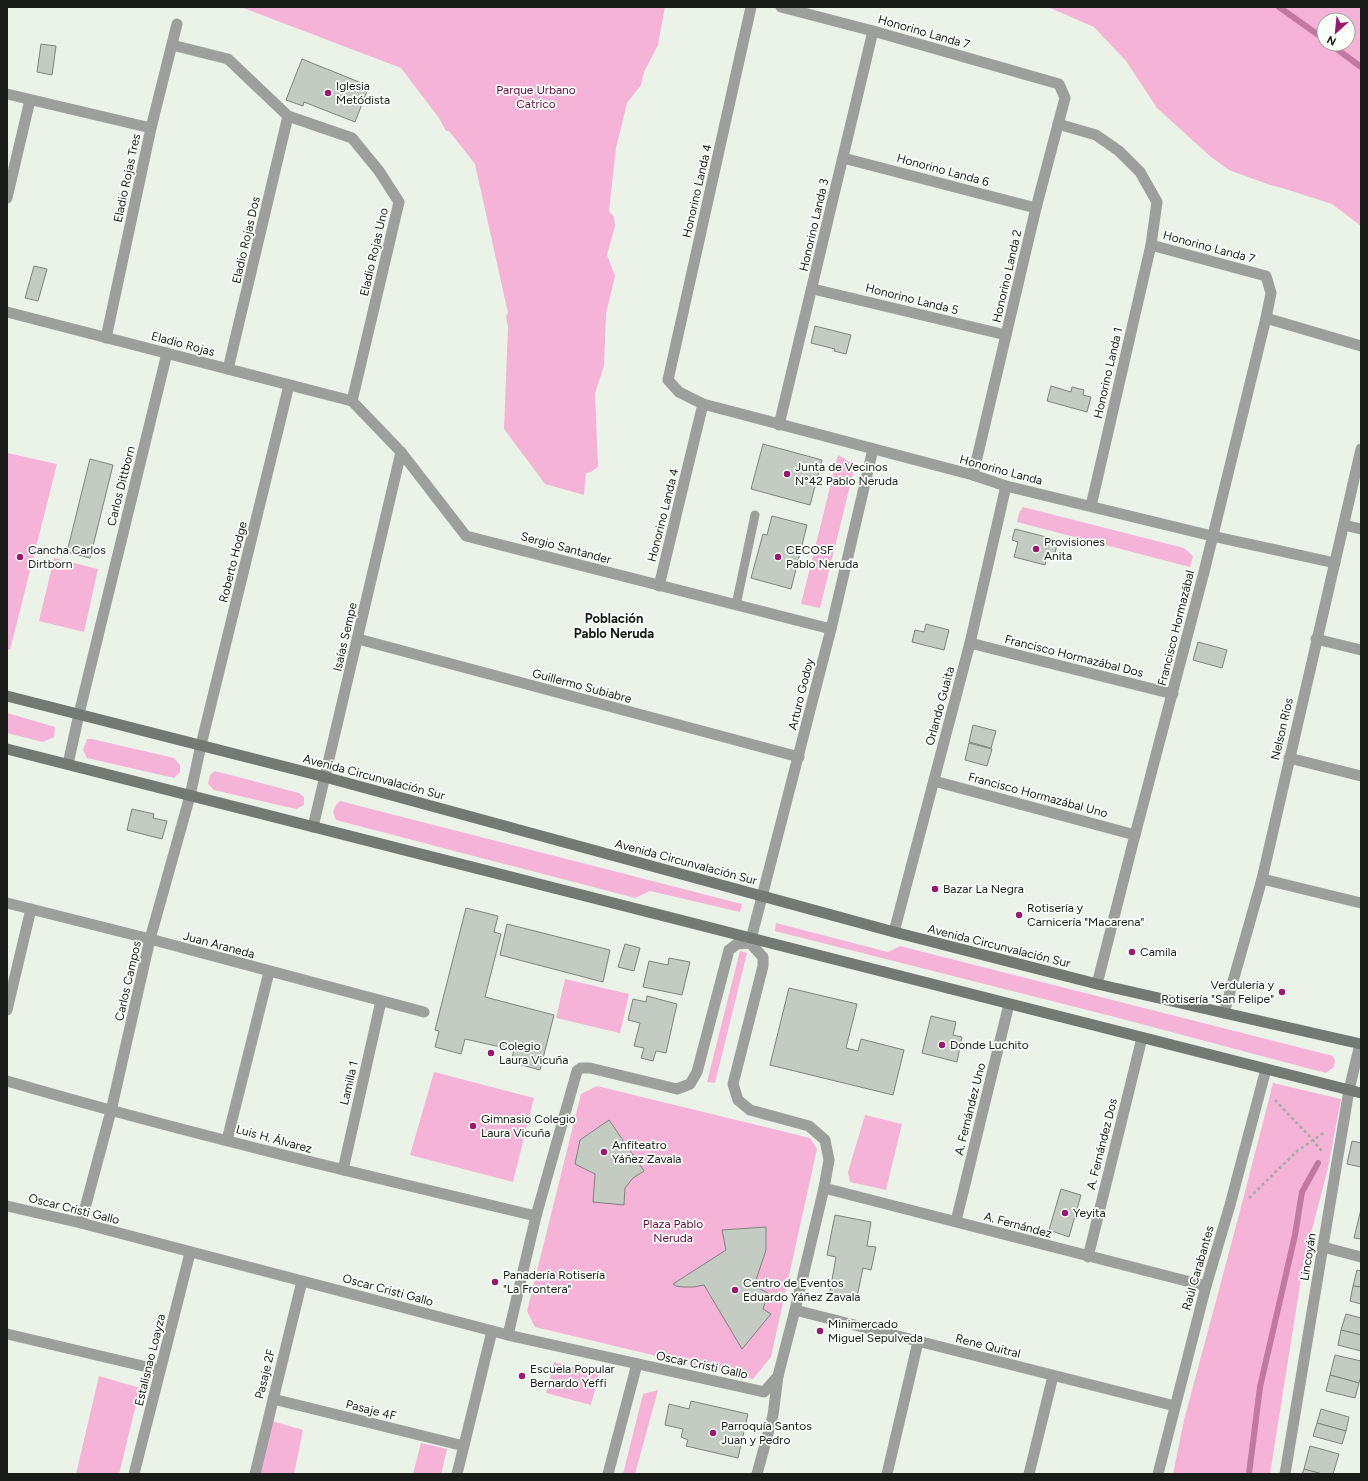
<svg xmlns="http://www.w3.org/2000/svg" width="1368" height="1481" viewBox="0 0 1368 1481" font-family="Figtree,sans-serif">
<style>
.green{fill:#f6b3d8;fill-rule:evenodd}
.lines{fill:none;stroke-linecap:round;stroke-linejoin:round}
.stream{stroke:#c178a1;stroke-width:6}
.building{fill:#c4cbc2;stroke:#7d847b}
.path{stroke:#a4aaa2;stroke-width:2.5;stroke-dasharray:3 3;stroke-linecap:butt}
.service{stroke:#9c9f9b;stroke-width:9}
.minor{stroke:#9c9f9b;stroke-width:11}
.tertiary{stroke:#9c9f9b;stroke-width:11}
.secondary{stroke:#747973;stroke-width:11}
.poi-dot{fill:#99196f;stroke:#fafff9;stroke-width:1.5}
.labels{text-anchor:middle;stroke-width:3.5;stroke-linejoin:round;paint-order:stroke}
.street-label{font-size:12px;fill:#191c18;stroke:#fafff9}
.poi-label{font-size:12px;fill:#191c18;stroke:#fafff9;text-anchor:start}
.park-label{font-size:12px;fill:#650c48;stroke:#fafff9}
.neighbourhood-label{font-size:13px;font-weight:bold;fill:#191c18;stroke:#fafff9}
</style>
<rect width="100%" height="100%" fill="#ebf3e9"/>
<g class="green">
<polygon points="241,7 665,7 658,45 644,72 641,85 627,103 616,148 609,211 614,217 615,226 607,255 615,276 606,314 604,366 595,393 598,467 591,472 586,473 584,495 545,484 504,429 508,327 506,316 508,313 475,164 449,131 446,131 439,118 401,68"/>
<path d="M1048,7H1361V226L1332,204L1282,188L1270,185L1229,170L1211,157L1157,108L1126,61L1094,27ZM1324,20H1348V44H1324Z"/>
<polygon points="7,453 57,464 10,650 7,649"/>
<polygon points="838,455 855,465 820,608 801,604"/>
<polygon points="1023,507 1184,548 1193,556 1190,567 1017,522 1019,513"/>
<polygon points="54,558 98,569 84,632 39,621"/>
<polygon points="7,713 55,727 54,737 43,742 7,733"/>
<polygon points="87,739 92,739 174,758 180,765 180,772 174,778 87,758 83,750"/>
<polygon points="215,771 299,793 304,797 304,805 296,809 214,790 208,784 210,775"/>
<polygon points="340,801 742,904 740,912 650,891 635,898 336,820 333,812 336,805"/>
<polygon points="776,923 888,952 900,946 1333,1056 1335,1061 1334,1067 1326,1073 1111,1016 775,931"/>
<polygon points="740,951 747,953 715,1083 707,1082"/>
<polygon points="565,979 629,994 620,1033 556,1018"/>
<polygon points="434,1072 534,1098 513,1182 410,1155"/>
<polygon points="1273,1083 1341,1099 1328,1168 1304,1260 1270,1474 1173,1474 1184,1420 1240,1211"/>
<polygon points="597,1086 810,1138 817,1149 771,1357 753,1379 535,1327 527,1311 581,1094"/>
<polygon points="865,1115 902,1124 886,1190 850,1182 848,1172"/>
<polygon points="554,1362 599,1374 591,1405 546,1393"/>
<polygon points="99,1376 140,1388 119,1474 76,1474"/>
<polygon points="658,1390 635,1474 623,1474 643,1394"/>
<polygon points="272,1421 303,1430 294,1474 260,1474"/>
<polygon points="421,1443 447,1449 441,1474 413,1474"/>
</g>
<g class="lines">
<g class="stream">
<polyline points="1279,7 1324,39"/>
<polyline points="1330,44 1361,67"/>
<polyline points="1249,1474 1260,1387 1295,1235 1302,1192 1318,1163"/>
</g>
</g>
<g class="building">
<polygon points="41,44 56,46 52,75 37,72"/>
<polygon points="302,59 369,86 355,122 304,102 303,106 286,100"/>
<polygon points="34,266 47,269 38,301 25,298"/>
<polygon points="815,326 851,335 846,354 834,351 835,349 811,343"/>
<polygon points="1051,386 1071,392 1072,387 1084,390 1083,395 1091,397 1087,412 1047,401"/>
<polygon points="763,444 822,460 810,505 751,489"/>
<polygon points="90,459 113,465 90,558 67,552"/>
<polygon points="772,516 807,525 791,589 751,578 763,534 767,535"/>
<polygon points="1015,529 1058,540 1054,558 1047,556 1045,565 1014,557 1018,542 1012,540"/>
<polygon points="926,624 949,630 944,650 912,642 915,630 924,632"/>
<polygon points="1198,642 1227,650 1222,668 1193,660"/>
<polygon points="973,725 996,731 991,748 969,742"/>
<polygon points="969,743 992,749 987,766 965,760"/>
<polygon points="132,809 154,814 153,818 167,821 162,839 127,830"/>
<polygon points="466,908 498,916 494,932 501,934 485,997 554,1015 540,1070 511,1062 514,1050 465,1039 461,1054 435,1047 439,1031 435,1030"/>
<polygon points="507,924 610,950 603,982 500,955"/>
<polygon points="625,944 640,948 634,971 618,967"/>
<polygon points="669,958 690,962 682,995 643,987 649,961 668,965"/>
<polygon points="789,988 857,1004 846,1048 858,1051 861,1039 904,1050 893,1095 770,1065"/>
<polygon points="647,996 677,1004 666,1053 656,1051 653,1061 641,1058 644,1048 634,1046 640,1023 628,1020 633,999 646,1002"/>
<polygon points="931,1016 956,1022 953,1035 962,1037 957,1062 922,1053"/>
<polygon points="609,1120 644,1171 633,1178 625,1188 624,1205 593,1202 595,1174 575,1164 580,1140"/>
<polygon points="1352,1141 1361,1143 1361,1167 1347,1164"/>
<polygon points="1061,1189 1081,1195 1069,1237 1049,1230"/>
<polygon points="1361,1209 1361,1239 1354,1238"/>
<polygon points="835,1215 871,1222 867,1246 876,1247 871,1270 863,1268 856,1302 829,1297 836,1257 827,1255"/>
<polygon points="766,1227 766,1250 754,1286 768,1293 763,1309 771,1314 742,1349 704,1285 694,1287 683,1287 676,1286 673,1284 726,1250 722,1230"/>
<polygon points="1357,1270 1361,1271 1361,1287 1353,1286"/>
<polygon points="1353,1286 1361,1287 1361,1304 1350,1301"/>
<polygon points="1346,1314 1361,1318 1361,1335 1341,1330"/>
<polygon points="1341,1330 1361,1335 1361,1351 1338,1345"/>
<polygon points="1335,1355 1361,1361 1361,1376 1359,1383 1330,1375"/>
<polygon points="1330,1375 1359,1383 1355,1398 1326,1391"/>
<polygon points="691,1401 748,1414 738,1458 686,1446 688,1440 681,1437 683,1429 665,1425 669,1404 689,1409"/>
<polygon points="1321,1409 1349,1417 1346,1431 1317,1423"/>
<polygon points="1317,1423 1346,1431 1342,1444 1313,1436"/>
<polygon points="1310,1446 1339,1454 1333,1474 1322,1474 1304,1469"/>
<polygon points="1304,1469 1322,1474 1302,1474"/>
</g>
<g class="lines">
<g class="path">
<polyline points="1275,1100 1313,1140 1323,1153"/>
<polyline points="1249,1198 1297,1151 1325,1132"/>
</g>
<polyline class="service" points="736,605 755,515"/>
<g class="minor">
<polyline points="751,7 668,380 679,392 703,404 973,475 1006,486 1212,536 1335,563"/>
<polyline points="781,7 873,31 1059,84 1065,98 1036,208 973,475"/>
<polyline points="172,45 228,59 288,116 352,138 379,171 399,202 352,401"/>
<polyline points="7,94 151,128"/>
<polyline points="1058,124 1096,135 1119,151 1140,172 1157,202 1151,245 1091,506"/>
<polyline points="843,158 1036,208"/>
<polyline points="7,198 30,100"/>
<polyline points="813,289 1006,335"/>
<polyline points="7,312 352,401"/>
<polyline points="1266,318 1361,346"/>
<polyline points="106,338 151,128 177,24"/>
<polyline points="228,369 288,116"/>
<polyline points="352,401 401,452 466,536 831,629"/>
<polyline points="779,425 873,31"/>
<polyline points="1344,525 1361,529"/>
<polyline points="659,586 703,404"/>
<polyline points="358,639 799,757"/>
<polyline points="1316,639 1361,650"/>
<polyline points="970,643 1173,694"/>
<polyline points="1289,758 1361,776"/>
<polyline points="68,764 79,714 167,353"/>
<polyline points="934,781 1135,835"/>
<polyline points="313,827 401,452"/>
<polyline points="1262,879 1361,903"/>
<polyline points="7,903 150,939 424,1012"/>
<polyline points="894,932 970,643 1006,486"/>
<polyline points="750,943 831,629 873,449"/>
<polyline points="1097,984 1135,835 1204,572 1266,318 1271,293 1266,276 1151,245"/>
<polyline points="7,1010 31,909"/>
<polyline points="1224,1013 1262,879 1361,449"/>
<path d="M7,1081C182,1132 359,1174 536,1216"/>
<polyline points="227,1140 269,972"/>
<polyline points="343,1170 381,1001"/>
<polyline points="824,1188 1206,1286"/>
<polyline points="7,1206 81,1223 508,1335"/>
<polyline points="956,1221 1009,1004"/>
<polyline points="81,1223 111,1111 150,939 190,796 201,745 289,385"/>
<polyline points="1323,1247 1361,1257"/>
<polyline points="1088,1257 1142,1038"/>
<polyline points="795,1310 1175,1406"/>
<polyline points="7,1334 160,1370"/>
<polyline points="273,1399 464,1446"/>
<polyline points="134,1474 190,1253"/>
<polyline points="255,1474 302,1281"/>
<polyline points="457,1474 492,1331"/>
<polyline points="757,1474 773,1415 778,1376"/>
<polyline points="887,1474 918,1342"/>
<polyline points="1029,1474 1053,1376"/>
<polyline points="1158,1474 1206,1286 1230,1205 1266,1069"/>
<polyline points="1285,1474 1349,1090 1360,1044"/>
</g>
<g class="tertiary">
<polygon points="750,943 763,957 763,966 733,1084 738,1100 750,1110 809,1126 825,1140 829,1160 824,1188 795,1310 778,1376 764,1392 508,1335 536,1216 577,1071 581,1068 590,1068 677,1089 690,1084 697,1072 729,950 737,944"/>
<polyline points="608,1474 637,1364"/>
</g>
<g class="secondary">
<polyline points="7,696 325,777 894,932 1097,984 1361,1044"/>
<polyline points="7,749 1361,1093"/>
</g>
</g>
<g class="poi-dot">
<circle cx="328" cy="93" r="4"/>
<circle cx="787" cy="474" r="4"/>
<circle cx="1036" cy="549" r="4"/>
<circle cx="20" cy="557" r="4"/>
<circle cx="778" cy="557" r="4"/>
<circle cx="935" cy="889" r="4"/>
<circle cx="1019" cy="915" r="4"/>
<circle cx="1132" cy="952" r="4"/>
<circle cx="1282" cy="992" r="4"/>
<circle cx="942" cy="1045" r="4"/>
<circle cx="491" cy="1053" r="4"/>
<circle cx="473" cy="1126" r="4"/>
<circle cx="604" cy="1152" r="4"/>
<circle cx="1065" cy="1213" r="4"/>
<circle cx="495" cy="1282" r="4"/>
<circle cx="735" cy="1290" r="4"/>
<circle cx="820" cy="1331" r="4"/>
<circle cx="522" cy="1376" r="4"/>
<circle cx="713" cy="1433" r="4"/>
</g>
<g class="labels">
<g class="street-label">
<text transform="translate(924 32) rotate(16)" y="4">Honorino Landa 7</text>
<text transform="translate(943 170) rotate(15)" y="4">Honorino Landa 6</text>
<text transform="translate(127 178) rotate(-78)" y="4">Eladio Rojas Tres</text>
<text transform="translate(697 191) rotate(-77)" y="4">Honorino Landa 4</text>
<text transform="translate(814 225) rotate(-77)" y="4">Honorino Landa 3</text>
<text transform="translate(246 240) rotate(-77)" y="4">Eladio Rojas Dos</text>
<text transform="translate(1209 247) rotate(15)" y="4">Honorino Landa 7</text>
<text transform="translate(374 252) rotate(-77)" y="4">Eladio Rojas Uno</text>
<text transform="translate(1007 276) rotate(-77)" y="4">Honorino Landa 2</text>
<text transform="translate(912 299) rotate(14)" y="4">Honorino Landa 5</text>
<text transform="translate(183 344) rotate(15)" y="4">Eladio Rojas</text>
<text transform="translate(1108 373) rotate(-77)" y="4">Honorino Landa 1</text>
<text transform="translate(1001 470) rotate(15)" y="4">Honorino Landa</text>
<text transform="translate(121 486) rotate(-76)" y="4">Carlos Dittborn</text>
<text transform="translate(663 515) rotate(-76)" y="4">Honorino Landa 4</text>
<text transform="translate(566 548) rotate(15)" y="4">Sergio Santander</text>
<text transform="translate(233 562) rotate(-76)" y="4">Roberto Hodge</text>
<text transform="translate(1176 628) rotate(-76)" y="4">Francisco Hormazábal</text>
<text transform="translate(345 637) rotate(-77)" y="4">Isaías Sempe</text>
<text transform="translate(1074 656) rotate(14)" y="4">Francisco Hormazábal Dos</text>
<text transform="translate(582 686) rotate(15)" y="4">Guillermo Subiabre</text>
<text transform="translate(801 694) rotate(-76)" y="4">Arturo Godoy</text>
<text transform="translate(940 706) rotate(-75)" y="4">Orlando Guaita</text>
<text transform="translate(1282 729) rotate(-77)" y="4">Nelson Ríos</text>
<text transform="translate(374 777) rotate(15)" y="4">Avenida Circunvalación Sur</text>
<text transform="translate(1038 795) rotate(15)" y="4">Francisco Hormazábal Uno</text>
<text transform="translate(686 862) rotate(15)" y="4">Avenida Circunvalación Sur</text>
<text transform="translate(219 945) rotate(15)" y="4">Juan Araneda</text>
<text transform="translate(999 946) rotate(14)" y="4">Avenida Circunvalación Sur</text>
<text transform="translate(128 981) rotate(-77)" y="4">Carlos Campos</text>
<text transform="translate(349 1083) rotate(-77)" y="4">Lamilla 1</text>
<text transform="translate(970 1109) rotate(-76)" y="4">A. Fernández Uno</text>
<text transform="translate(274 1139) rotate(15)" y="4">Luis H. Álvarez</text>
<text transform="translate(1102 1144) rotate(-76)" y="4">A. Fernández Dos</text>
<text transform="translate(74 1209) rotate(14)" y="4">Oscar Cristi Gallo</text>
<text transform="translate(1018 1225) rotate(15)" y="4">A. Fernández</text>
<text transform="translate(1308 1257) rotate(-81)" y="4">Lincoyán</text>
<text transform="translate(1198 1268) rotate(-74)" y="4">Raúl Carabantes</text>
<text transform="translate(388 1290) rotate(15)" y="4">Oscar Cristi Gallo</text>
<text transform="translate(988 1346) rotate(14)" y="4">Rene Quitral</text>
<text transform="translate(150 1360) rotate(-76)" y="4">Estalisnao Loayza</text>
<text transform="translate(702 1365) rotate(12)" y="4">Oscar Cristi Gallo</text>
<text transform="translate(265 1374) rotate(-76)" y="4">Pasaje 2F</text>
<text transform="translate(371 1410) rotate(14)" y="4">Pasaje 4F</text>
</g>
<g class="poi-label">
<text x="336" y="90">Iglesia<tspan x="336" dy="14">Metódista</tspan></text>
<text x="795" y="471">Junta de Vecinos<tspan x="795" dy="14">N°42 Pablo Neruda</tspan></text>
<text x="1044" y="546">Provisiones<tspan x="1044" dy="14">Anita</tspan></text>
<text x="28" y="554">Cancha Carlos<tspan x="28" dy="14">Dirtborn</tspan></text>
<text x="786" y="554">CECOSF<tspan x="786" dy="14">Pablo Neruda</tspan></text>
<text x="943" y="893">Bazar La Negra</text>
<text x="1027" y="912">Rotisería y<tspan x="1027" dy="14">Carnicería "Macarena"</tspan></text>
<text x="1140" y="956">Camila</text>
<text x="1274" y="989" text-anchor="end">Verdulería y<tspan x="1274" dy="14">Rotisería "San Felipe"</tspan></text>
<text x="950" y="1049">Donde Luchito</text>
<text x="499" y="1050">Colegio<tspan x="499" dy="14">Laura Vicuña</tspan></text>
<text x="481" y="1123">Gimnasio Colegio<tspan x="481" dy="14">Laura Vicuña</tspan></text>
<text x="612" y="1149">Anfiteatro<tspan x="612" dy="14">Yáñez Zavala</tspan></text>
<text x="1073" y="1217">Yeyita</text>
<text x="503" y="1279">Panadería Rotisería<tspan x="503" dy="14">"La Frontera"</tspan></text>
<text x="743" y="1287">Centro de Eventos<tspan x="743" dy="14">Eduardo Yáñez Zavala</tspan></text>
<text x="828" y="1328">Minimercado<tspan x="828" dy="14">Miguel Sepulveda</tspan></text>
<text x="530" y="1373">Escuela Popular<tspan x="530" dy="14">Bernardo Yeffi</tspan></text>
<text x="721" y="1430">Parroquía Santos<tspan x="721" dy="14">Juan y Pedro</tspan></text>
</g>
<g class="park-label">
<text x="536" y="94">Parque Urbano<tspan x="536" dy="14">Catrico</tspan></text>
<text x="673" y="1228">Plaza Pablo<tspan x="673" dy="14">Neruda</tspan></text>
</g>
<g class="neighbourhood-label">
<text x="614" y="623">Población<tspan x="614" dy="15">Pablo Neruda</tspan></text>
</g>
</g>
<rect width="1368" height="1481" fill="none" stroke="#191c18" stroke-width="16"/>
<g transform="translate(1336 32) rotate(207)"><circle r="19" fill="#fafff9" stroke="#a0a49f"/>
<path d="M0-3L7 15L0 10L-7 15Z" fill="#99196f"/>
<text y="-6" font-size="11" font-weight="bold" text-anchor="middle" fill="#191c18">N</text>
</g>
</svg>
